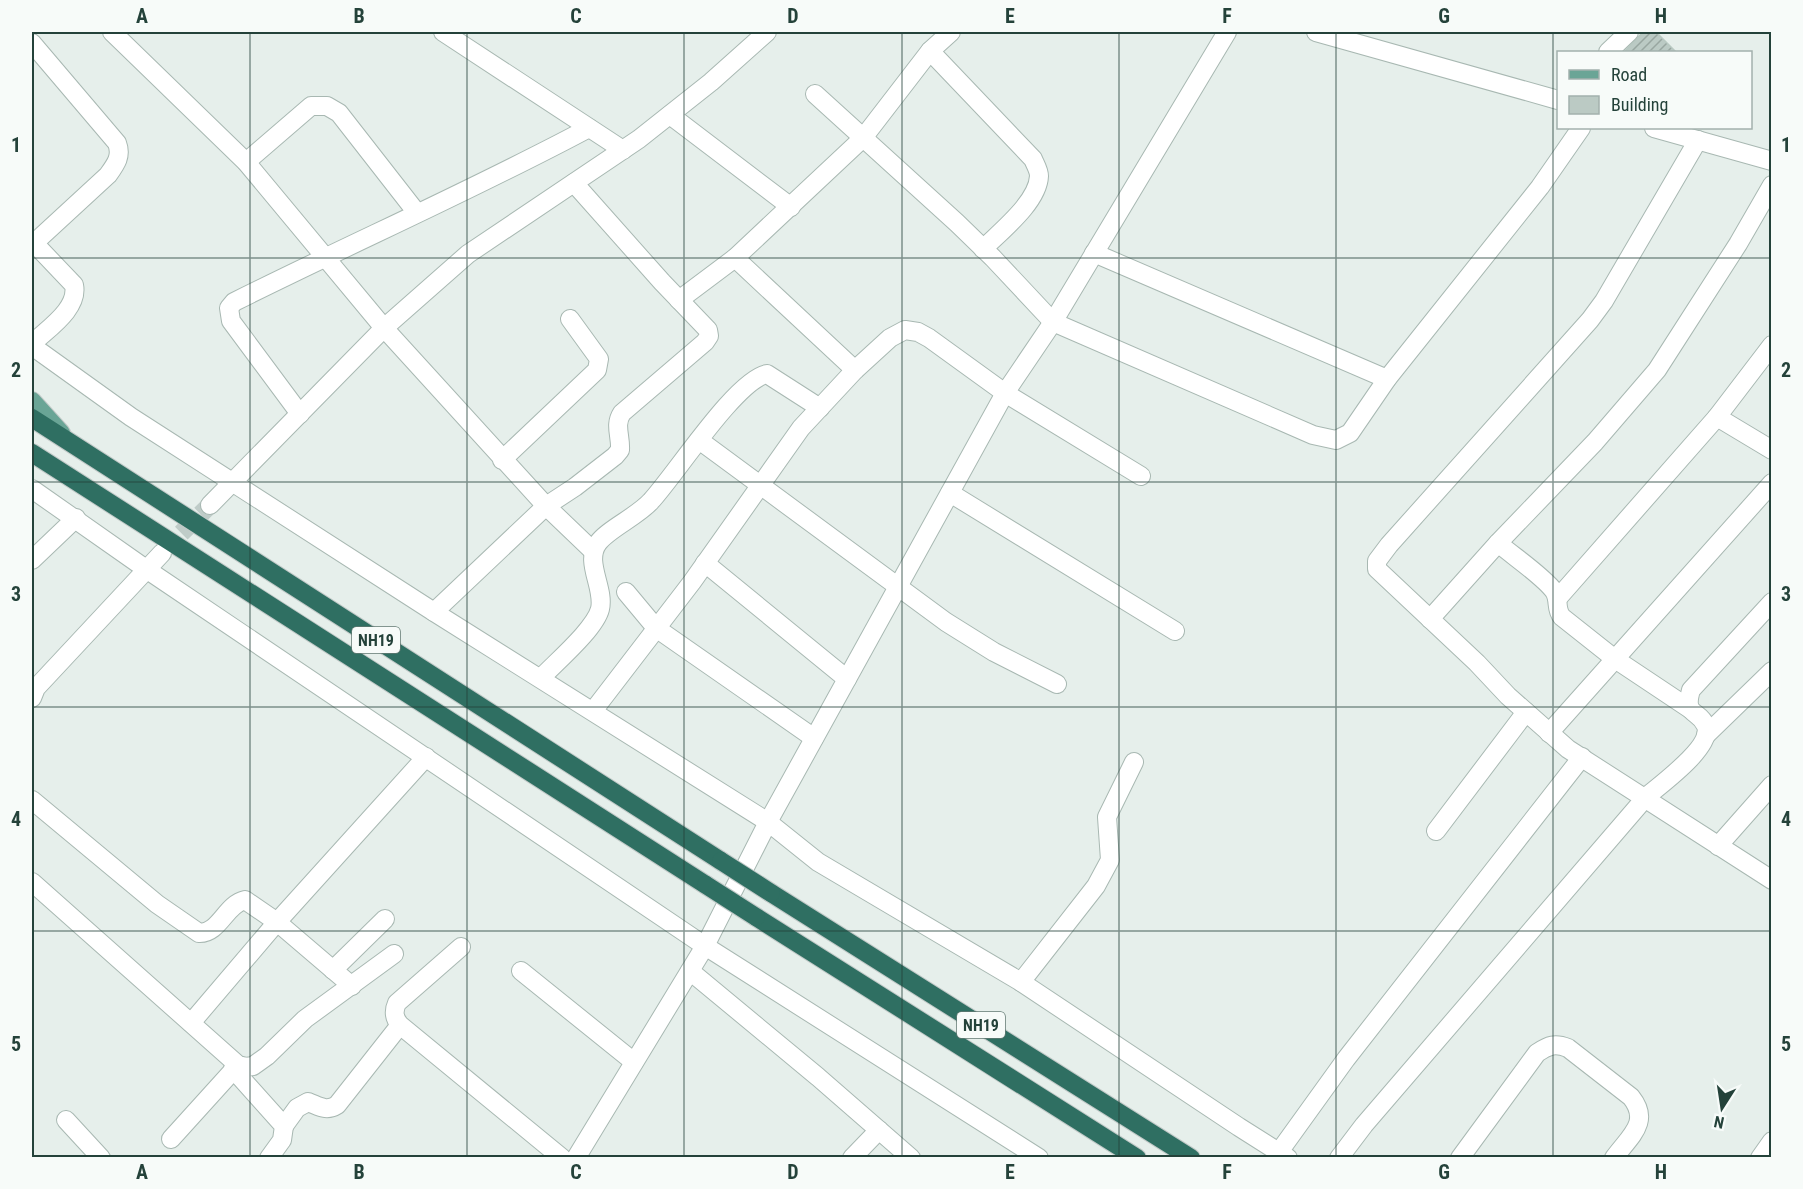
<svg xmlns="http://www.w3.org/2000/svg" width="1803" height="1189" viewBox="0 0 1803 1189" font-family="'Roboto Condensed',sans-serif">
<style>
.building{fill:url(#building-hatch);stroke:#b8c9c2;stroke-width:1.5}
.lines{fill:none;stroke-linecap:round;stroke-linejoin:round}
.minor-tunnel{stroke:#bfccc8;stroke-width:18;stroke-dasharray:18 9;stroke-linecap:butt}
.minor-casing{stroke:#a8b8b2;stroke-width:20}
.major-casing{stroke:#c2cac8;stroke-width:20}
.highway-casing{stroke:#c2cac8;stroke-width:20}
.minor{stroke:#fff;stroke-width:18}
.major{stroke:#6aa596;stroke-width:18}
.highway{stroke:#2f6f62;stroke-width:18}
.highway-bridge-casing{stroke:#c2cac8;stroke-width:20;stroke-linecap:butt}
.highway-bridge{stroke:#2f6f62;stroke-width:18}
.grid{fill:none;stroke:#24423a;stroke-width:1.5;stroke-opacity:0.55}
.labels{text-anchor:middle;stroke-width:4.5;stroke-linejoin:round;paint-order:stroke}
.shield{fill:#f7fbf9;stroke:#637a73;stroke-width:1.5}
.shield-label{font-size:16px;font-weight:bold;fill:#24423a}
.neatline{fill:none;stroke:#24423a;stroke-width:2}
.grid-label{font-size:20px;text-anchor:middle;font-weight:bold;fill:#24423a}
</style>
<defs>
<pattern id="building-hatch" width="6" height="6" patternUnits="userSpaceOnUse" patternTransform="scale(1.5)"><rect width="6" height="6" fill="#bbcac4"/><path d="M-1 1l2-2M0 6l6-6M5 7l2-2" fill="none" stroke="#98a6a0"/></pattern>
</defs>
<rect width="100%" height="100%" fill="#e6efeb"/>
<polygon class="building" points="1643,32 1656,32 1676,52 1624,52"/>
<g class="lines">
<polyline class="minor-tunnel" points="162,552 210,505"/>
<defs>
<g id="minor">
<polyline points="112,32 246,162 384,328 546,506 593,551"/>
<polyline points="443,32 623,150"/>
<polyline points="1316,32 1558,100"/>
<path d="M32,43L117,143C122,156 116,164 108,175L32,245"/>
<path d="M930,51L1033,159C1035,164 1039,170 1039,176C1038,202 1001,231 983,249"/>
<polyline points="1608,52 1629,32"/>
<polyline points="815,94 957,223 993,258 1053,322 1313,435 1336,440 1350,433 1387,379 1540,187 1581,128"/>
<polyline points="670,115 791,207"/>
<polyline points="1654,128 1772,161"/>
<polyline points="1698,140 1604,301 1590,320 1389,545 1377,561 1377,569 1477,663 1508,696 1568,749 1772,880"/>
<polyline points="246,162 311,106 327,106 339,113 417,213"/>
<polyline points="1094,253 1387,379"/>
<polyline points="735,258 855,370"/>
<polyline points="679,300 735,258 863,138 930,51 951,32"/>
<path d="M32,344C47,329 79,309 74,285L34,243"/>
<polyline points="32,346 131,417 434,612 768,822 818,862 1021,982 1239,1127 1288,1158"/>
<path d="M300,414L231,321L229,308L234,302C352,243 473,190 589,128"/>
<polyline points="1717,417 1772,450"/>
<polyline points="699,440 946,622 994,652 1057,684"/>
<polyline points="502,460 597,370 599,359 570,319"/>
<polyline points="32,489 146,569 705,946 1039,1158"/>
<polyline points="950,493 1175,631"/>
<polyline points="210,505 384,328 468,254 639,139 711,82 767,32"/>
<path d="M1498,543C1513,556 1543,576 1554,591C1560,600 1555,609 1562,617L1615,659L1690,709"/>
<polyline points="32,560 76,518"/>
<polyline points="705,563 847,679"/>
<polyline points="626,592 656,628 814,738"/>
<polyline points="1558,598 1717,417 1772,345"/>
<path d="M434,612L546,506L575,487L615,456L620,450C621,436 614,425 622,413L705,342L709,336L708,330L662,282L574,183"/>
<polyline points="1430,619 1498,543 1595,442 1657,370 1738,244 1772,185"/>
<path d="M541,678C556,662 595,629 600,609C605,588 584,562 598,543C608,529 638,516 651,501C676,474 736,380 767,374L820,408"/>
<polyline points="32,698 36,688 162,553"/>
<polyline points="593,711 692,582 801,428 855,370 890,338 905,330 918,332 929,338 1005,393 1141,476"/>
<polyline points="1549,733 1772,483"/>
<polyline points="1706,735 1772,671"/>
<path d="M32,800L157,904L199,933C219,934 226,904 245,900L277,922L352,986"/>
<polyline points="1436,831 1526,712"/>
<polyline points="1718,846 1772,785"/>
<polyline points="32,882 238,1065 246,1067 253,1066 267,1056 305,1019 394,954"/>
<path d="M461,947L397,1003C393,1012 394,1018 400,1025L562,1158"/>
<polyline points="333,970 385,919"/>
<polyline points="521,971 634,1062"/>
<polyline points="690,971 818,1077 911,1158"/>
<polyline points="1021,982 1096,886 1110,860 1107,817 1134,762"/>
<polyline points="191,1023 277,922 426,757"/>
<polyline points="233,1069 284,1126 282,1140 269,1158"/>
<polyline points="66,1120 101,1158"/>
<path d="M284,1126L297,1108L308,1102C319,1106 326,1112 337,1105L400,1025"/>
<polyline points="171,1139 238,1065"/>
<polyline points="1279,1152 1346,1059 1582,757"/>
<polyline points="576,1158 705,946 768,822 1005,393 1053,322 1227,32"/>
<polyline points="852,1158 879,1130"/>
<path d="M1339,1158L1364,1125L1646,797C1660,785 1713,747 1706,726C1699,709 1683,717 1691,690L1772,602"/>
<path d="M1460,1158L1537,1053C1549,1045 1555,1043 1568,1048L1631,1097C1651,1122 1630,1136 1614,1158"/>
<polyline points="1760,1158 1772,1141"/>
</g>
<polyline id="major" points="32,401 61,433"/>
<g id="highway">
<polyline points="32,418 721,861"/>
<polyline points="32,453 706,885"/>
<polyline points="771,893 1191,1158"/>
<polyline points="756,917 1137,1158"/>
</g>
</defs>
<use href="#minor" class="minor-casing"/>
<use href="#major" class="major-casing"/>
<use href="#highway" class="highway-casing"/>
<use href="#minor" class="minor"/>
<use href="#major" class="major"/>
<use href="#highway" class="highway"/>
<defs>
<g id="highway-bridge">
<polyline points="721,861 771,893"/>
<polyline points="706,885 756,917"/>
</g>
</defs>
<use href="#highway-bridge" class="highway-bridge-casing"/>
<use href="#highway-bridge" class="highway-bridge"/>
</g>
<path class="grid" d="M250,32V1158M467,32V1158M684,32V1158M902,32V1158M1119,32V1158M1336,32V1158M1553,32V1158M32,258H1772M32,482H1772M32,707H1772M32,931H1772"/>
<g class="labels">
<g class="shield">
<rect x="352" y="627" width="48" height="26" rx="4.5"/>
<rect x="957" y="1012" width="48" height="26" rx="4.5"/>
</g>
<g class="shield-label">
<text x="376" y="646">NH19</text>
<text x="981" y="1031">NH19</text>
</g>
</g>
<rect width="1803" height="1189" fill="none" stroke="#f7fbf9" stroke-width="66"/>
<rect x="1557" y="51" width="195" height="78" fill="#f7fbf9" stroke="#a3b1ad" stroke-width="1.5"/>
<rect x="1569" y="70" width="30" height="9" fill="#6aa596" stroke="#a3b1ad" stroke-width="1.5"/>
<text x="1611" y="81" font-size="18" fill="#24423a">Road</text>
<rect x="1569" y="96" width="30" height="18" fill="#bbcac4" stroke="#a3b1ad" stroke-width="1.5"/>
<text x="1611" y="111" font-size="18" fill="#24423a">Building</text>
<g transform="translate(1722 1108) rotate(192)" stroke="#f7fbf9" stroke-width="4.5" paint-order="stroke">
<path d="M0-4.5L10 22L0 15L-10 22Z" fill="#24423a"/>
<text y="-9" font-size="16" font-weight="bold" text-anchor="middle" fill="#24423a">N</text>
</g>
<rect x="33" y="33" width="1737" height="1123" class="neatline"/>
<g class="grid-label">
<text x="142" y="23">A</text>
<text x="359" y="23">B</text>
<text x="576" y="23">C</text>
<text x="793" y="23">D</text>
<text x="1010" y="23">E</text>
<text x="1227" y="23">F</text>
<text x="1444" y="23">G</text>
<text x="1661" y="23">H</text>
<text x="16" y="152">1</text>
<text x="1786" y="152">1</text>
<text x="16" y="377">2</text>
<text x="1786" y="377">2</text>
<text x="16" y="601">3</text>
<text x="1786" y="601">3</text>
<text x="16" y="826">4</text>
<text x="1786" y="826">4</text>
<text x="16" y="1051">5</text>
<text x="1786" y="1051">5</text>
<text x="142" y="1179">A</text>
<text x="359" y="1179">B</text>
<text x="576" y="1179">C</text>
<text x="793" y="1179">D</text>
<text x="1010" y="1179">E</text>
<text x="1227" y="1179">F</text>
<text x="1444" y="1179">G</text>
<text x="1661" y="1179">H</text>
</g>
</svg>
